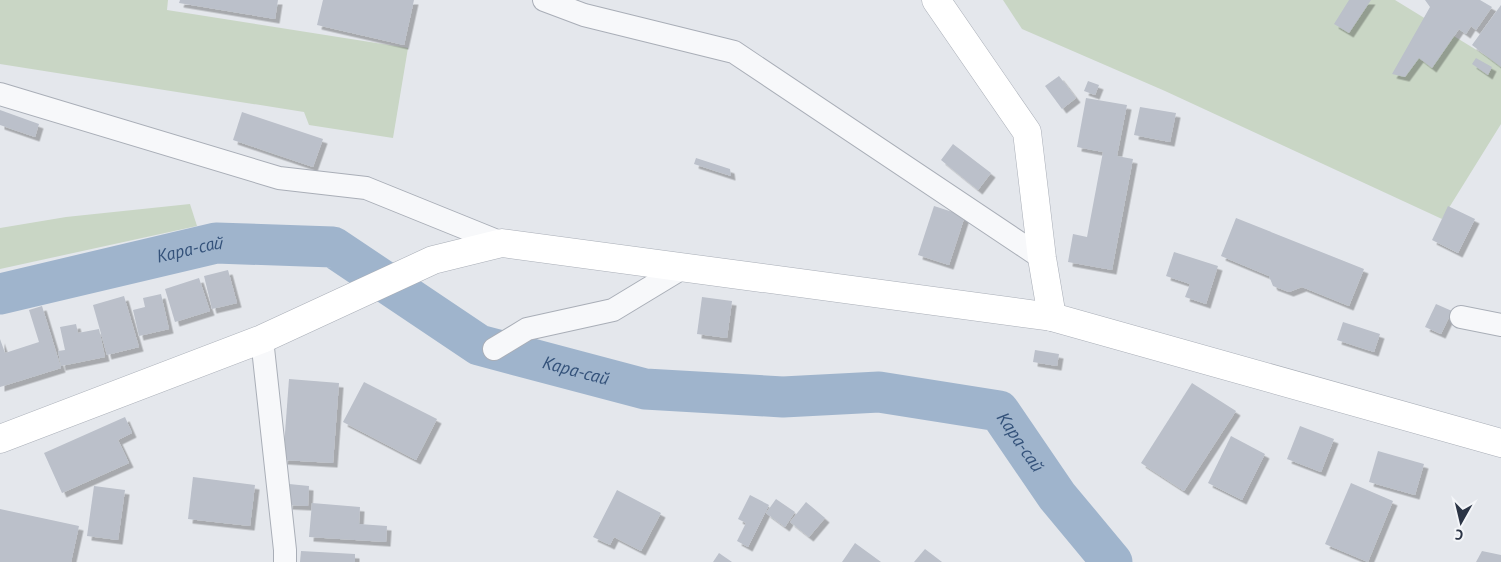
<svg xmlns="http://www.w3.org/2000/svg" width="1501" height="562" viewBox="0 0 1501 562" font-family="'PT Sans',sans-serif">
<style>
.green{fill:#c9d6c5}
.lines{fill:none;stroke-linecap:round;stroke-linejoin:round}
.river{stroke:#9fb4cc;stroke-width:41}
.building{fill:#bbc0ca;filter:url(#shadow)}
.street-casing{stroke:#a9aeb7;stroke-width:24}
.secondary-casing{stroke:#a9aeb7;stroke-width:29}
.street{stroke:#f7f8fa;stroke-width:22}
.secondary{stroke:#fff;stroke-width:28}
.labels{text-anchor:middle;stroke-width:4.5;stroke-linejoin:round;paint-order:stroke}
.water-label{font-size:18px;font-style:italic;fill:#34527a;stroke:#f4f6f9}
</style>
<defs>
<filter id="shadow"><feDropShadow dx="4.5" dy="4.5" stdDeviation="0" flood-color="#0004"/></filter>
</defs>
<rect width="100%" height="100%" fill="#e4e7ec"/>
<g class="green">
<polygon points="0,0 168,0 167,10 408,48 393,138 309,125 304,112 0,64"/>
<polygon points="1003,0 1395,0 1501,65 1501,124 1442,219 1165,91 1022,29"/>
<polygon points="190,204 197,226 0,269 0,228 66,217"/>
</g>
<g class="lines">
<path class="river" id="s1" d="M0,294L216,243L333,247L479,345L645,389L783,397L879,392L999,411L1057,496L1112,562"/>
</g>
<g class="building">
<polygon points="180,0 278,0 275,19 179,3"/>
<polygon points="323,0 414,0 404,45 317,25"/>
<polygon points="1349,0 1371,0 1349,33 1334,24"/>
<polygon points="1425,0 1480,0 1492,7 1476,30 1471,26 1466,34 1459,29 1432,68 1419,58 1405,77 1392,74 1430,7"/>
<polygon points="1501,5 1501,67 1472,45"/>
<polygon points="1476,58 1492,67 1488,75 1472,64"/>
<polygon points="1059,76 1076,98 1062,109 1045,86"/>
<polygon points="1088,81 1099,85 1095,95 1084,91"/>
<polygon points="1086,98 1127,105 1117,156 1133,159 1112,270 1068,262 1073,234 1087,237 1103,152 1077,147"/>
<polygon points="1140,107 1176,113 1170,142 1134,135"/>
<polygon points="0,110 39,124 35,137 0,125"/>
<polygon points="242,112 323,139 313,167 233,140"/>
<polygon points="953,144 991,173 978,190 941,160"/>
<polygon points="696,158 730,169 731,176 694,164"/>
<polygon points="934,206 965,216 949,265 918,255"/>
<polygon points="1448,206 1475,219 1458,253 1432,240"/>
<polygon points="1236,218 1364,269 1349,306 1302,287 1289,292 1273,286 1269,276 1221,256"/>
<polygon points="1174,252 1218,266 1206,304 1185,297 1190,284 1166,276"/>
<polygon points="228,270 237,303 212,309 204,276"/>
<polygon points="199,278 210,311 175,322 165,289"/>
<polygon points="161,294 169,329 139,336 133,310 145,307 143,298"/>
<polygon points="124,296 139,347 107,355 93,305"/>
<polygon points="702,297 732,301 727,338 697,334"/>
<polygon points="1436,304 1452,311 1441,334 1425,327"/>
<polygon points="42,306 61,368 0,387 0,339 5,353 39,342 29,310"/>
<polygon points="1343,322 1380,334 1374,352 1337,340"/>
<polygon points="76,324 78,333 99,329 105,357 61,366 58,351 65,350 60,327"/>
<polygon points="1035,350 1059,354 1057,366 1033,362"/>
<polygon points="289,379 339,383 333,463 283,460"/>
<polygon points="364,382 437,419 416,460 343,422"/>
<polygon points="1192,383 1236,411 1184,491 1141,463"/>
<polygon points="125,417 132,433 118,440 129,463 62,493 44,453"/>
<polygon points="1300,426 1334,439 1321,472 1287,459"/>
<polygon points="1231,436 1265,454 1242,500 1208,483"/>
<polygon points="1378,451 1424,464 1415,495 1369,482"/>
<polygon points="193,477 255,485 250,526 188,519"/>
<polygon points="1351,483 1393,501 1368,562 1325,544"/>
<polygon points="289,484 309,486 308,506 288,505"/>
<polygon points="94,486 125,490 118,540 87,536"/>
<polygon points="617,490 661,513 641,551 614,537 610,545 593,537"/>
<polygon points="750,495 769,505 748,547 737,541 746,523 738,519"/>
<polygon points="776,499 795,512 785,527 766,513"/>
<polygon points="806,502 825,518 809,537 790,522"/>
<polygon points="312,503 360,507 359,524 387,526 386,542 309,537"/>
<polygon points="0,509 79,526 71,562 0,562"/>
<polygon points="855,543 881,562 842,562"/>
<polygon points="925,549 942,562 914,562"/>
<polygon points="301,551 355,554 355,562 300,562"/>
<polygon points="1482,551 1501,555 1501,562 1476,562"/>
<polygon points="719,553 732,562 713,562"/>
</g>
<g class="lines">
<defs>
<g id="street">
<polyline points="544,0 584,15 734,52 1042,258"/>
<polyline points="0,94 279,178 366,188 502,243"/>
<polyline points="1461,317 1501,325"/>
<polyline points="262,339 285,550 285,562"/>
<polyline points="494,349 527,329 613,310 684,267"/>
</g>
<g id="secondary">
<polyline points="936,0 1027,132 1042,258 1052,317"/>
<polyline points="0,439 262,339 433,260 502,243 1052,317 1501,443"/>
</g>
</defs>
<use href="#street" class="street-casing"/>
<use href="#secondary" class="secondary-casing"/>
<use href="#street" class="street"/>
<use href="#secondary" class="secondary"/>
</g>
<g class="labels">
<g class="water-label">
<text dy="6" stroke="none"><textPath href="#s1" startOffset="195">Кара-сай</textPath></text>
<text dy="6" stroke="none"><textPath href="#s1" startOffset="615">Кара-сай</textPath></text>
<text dy="6" stroke="none"><textPath href="#s1" startOffset="1080">Кара-сай</textPath></text>
</g>
</g>
<g transform="translate(1461 522) rotate(188)" stroke="#f4f6f9" stroke-width="4" paint-order="stroke">
<path d="M0-4L9 19L0 12L-9 19Z" fill="#2b3445"/>
<text y="-8" font-size="14" font-weight="bold" text-anchor="middle" fill="#2b3445">С</text>
</g>
</svg>
